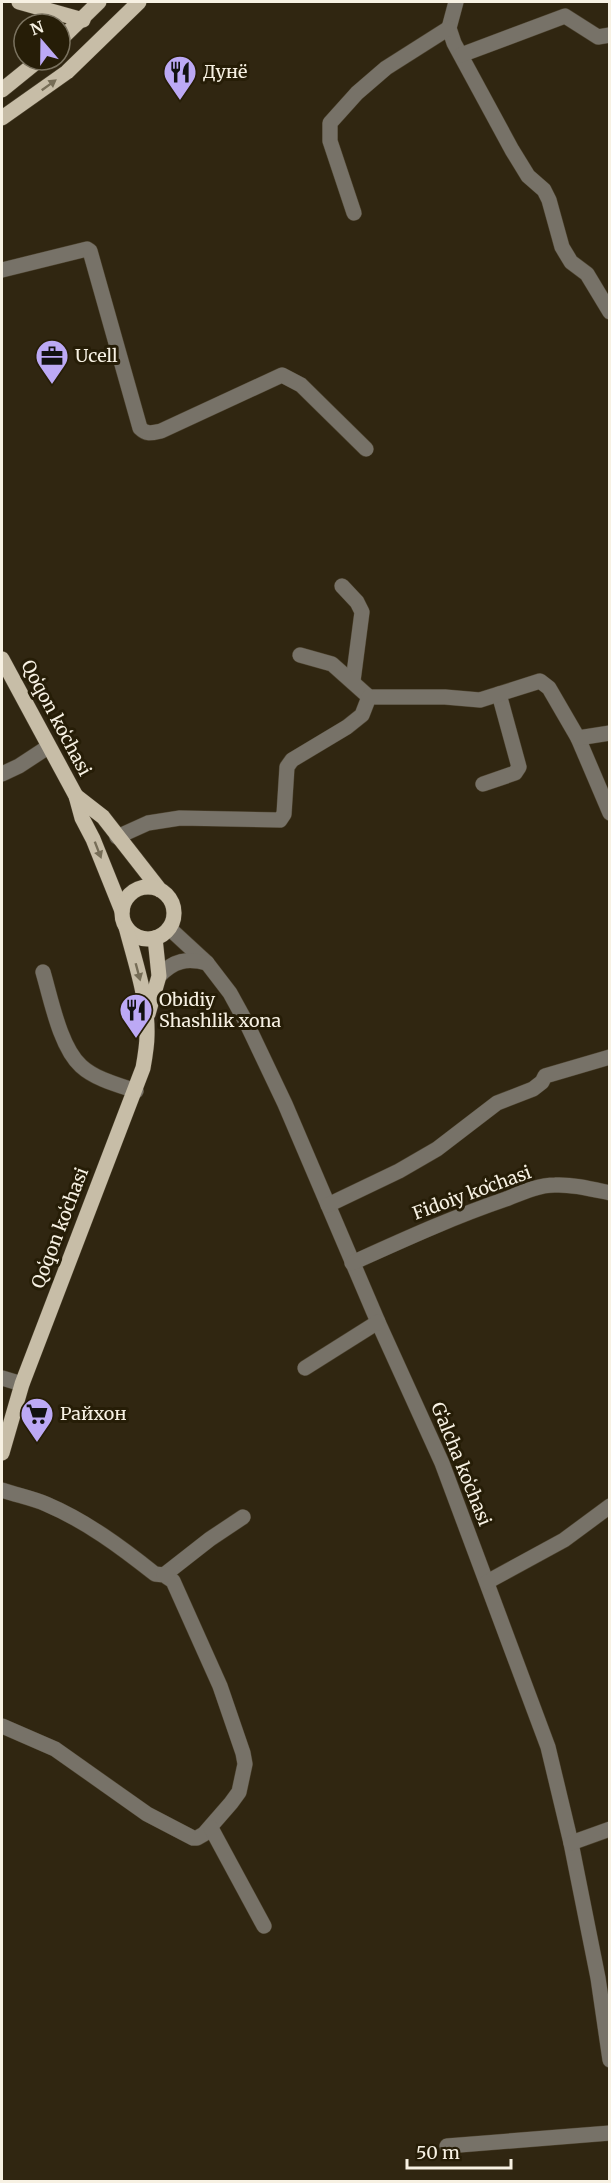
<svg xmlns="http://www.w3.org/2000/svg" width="611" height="2183" viewBox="0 0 611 2183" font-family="Merriweather,serif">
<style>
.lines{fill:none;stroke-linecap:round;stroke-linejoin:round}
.minor-casing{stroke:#4c422e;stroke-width:16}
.major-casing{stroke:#4c422e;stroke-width:16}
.minor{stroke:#777268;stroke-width:15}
.major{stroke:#c7bda7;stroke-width:15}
.oneway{fill:#766d57}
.labels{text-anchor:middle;stroke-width:6;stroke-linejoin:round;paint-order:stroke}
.poi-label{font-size:18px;fill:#f7f1e3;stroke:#261d07;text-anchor:start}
.street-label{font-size:18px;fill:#f7f1e3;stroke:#261d07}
</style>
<rect width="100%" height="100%" fill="#302611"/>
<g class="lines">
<defs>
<g id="minor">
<polyline points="456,2 449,28 454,43 512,150 528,176 544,190 549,200 562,247 571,262 587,274 610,312"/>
<polyline points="461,55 565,16 598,37 610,35"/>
<polyline points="354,213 330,141 330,123 357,93 386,68 449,28"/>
<path d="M2,270L87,249L90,251L140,428C147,435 152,433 161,431L282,375L301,385L366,449"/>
<polyline points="342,586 357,602 362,612 353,681"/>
<polyline points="300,655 332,664 369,697"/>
<polyline points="578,738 610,813"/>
<polyline points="2,774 19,766 48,747"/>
<polyline points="483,784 515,773 519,767 499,694"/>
<polyline points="117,837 148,823 180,818 280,820 284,814 287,767 292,760 347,727 362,715 369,697 445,697 480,700 540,681 549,688 578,738 610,733"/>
<polyline points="169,928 207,963 230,993 247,1024 285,1104 378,1322 442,1463 548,1747 571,1843 598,1978 610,2060"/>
<path d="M43,972C51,999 60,1047 81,1066C95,1079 118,1085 136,1091"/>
<path d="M159,976C174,960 187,958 207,963"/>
<polyline points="328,1205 399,1171 437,1149 497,1103 533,1089 542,1082 545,1076 610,1057"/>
<path d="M352,1263C403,1240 453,1217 506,1199C521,1193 538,1185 555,1185C573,1184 592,1189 610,1193"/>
<polyline points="305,1368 378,1322"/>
<polyline points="2,1378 22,1384"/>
<path d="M2,1490C16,1495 32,1498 46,1504C86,1521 121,1547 155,1574L164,1575L173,1581L220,1686L243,1753L245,1764L239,1792L231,1803L204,1834L197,1838H193L147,1814L55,1749L2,1726"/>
<polyline points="164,1575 210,1539 243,1517"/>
<polyline points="487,1582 564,1540 610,1506"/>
<polyline points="211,1828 264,1926"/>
<polyline points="571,1843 610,1829"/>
<polyline points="447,2146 610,2133"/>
</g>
<g id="major">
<polyline points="19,2 83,20"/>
<polyline points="60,40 99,2"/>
<polyline points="2,90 39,60"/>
<polyline points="2,118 67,72 139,2"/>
<polyline points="2,659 76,796 82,818 93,839 122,911"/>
<polyline points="76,796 103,817 160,890"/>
<circle cx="148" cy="913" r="26"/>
<polyline points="148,1014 159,976 155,938"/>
<path d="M2,1453L22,1384L143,1068C145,1057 147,1046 147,1035C148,998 135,962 126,927"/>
</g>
</defs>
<use href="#minor" class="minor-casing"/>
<use href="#major" class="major-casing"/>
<use href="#minor" class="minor"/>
<use href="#major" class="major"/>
</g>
<defs><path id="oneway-solid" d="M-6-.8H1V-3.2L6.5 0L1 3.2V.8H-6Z" transform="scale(1.5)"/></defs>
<g class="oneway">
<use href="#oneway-solid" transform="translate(49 85) rotate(-36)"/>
<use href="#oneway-solid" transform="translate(98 850) rotate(69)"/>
<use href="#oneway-solid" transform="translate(138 972) rotate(75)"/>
</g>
<defs>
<symbol id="restaurant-pin" viewBox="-11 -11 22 30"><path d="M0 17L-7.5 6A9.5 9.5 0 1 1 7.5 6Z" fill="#bca9f5" stroke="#261d07"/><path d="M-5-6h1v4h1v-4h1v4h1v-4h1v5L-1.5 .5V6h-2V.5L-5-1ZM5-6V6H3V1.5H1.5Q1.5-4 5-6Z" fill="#111"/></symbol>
<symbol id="office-pin" viewBox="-11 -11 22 30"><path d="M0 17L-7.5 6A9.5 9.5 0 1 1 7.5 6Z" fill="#bca9f5" stroke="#261d07"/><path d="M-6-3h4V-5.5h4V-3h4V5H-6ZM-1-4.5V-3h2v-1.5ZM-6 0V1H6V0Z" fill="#111"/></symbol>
<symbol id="supermarket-pin" viewBox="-11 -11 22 30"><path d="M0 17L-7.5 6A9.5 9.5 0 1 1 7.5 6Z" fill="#bca9f5" stroke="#261d07"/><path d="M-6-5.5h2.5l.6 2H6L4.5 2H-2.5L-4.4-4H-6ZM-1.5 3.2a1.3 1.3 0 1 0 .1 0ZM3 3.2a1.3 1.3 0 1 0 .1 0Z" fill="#111"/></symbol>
</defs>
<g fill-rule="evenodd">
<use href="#restaurant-pin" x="161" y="53" width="38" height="52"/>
<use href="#office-pin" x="33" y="337" width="38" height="52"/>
<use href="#restaurant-pin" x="117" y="991" width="38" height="52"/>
<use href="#supermarket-pin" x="18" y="1395" width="38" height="52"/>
</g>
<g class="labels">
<g class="poi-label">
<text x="203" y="78">Дунё</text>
<text x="75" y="362">Ucell</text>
<text x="159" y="1006">Obidiy<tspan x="159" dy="21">Shashlik xona</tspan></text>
<text x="60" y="1420">Райхон</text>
</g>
<g class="street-label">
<text transform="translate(56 718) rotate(62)" y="6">Qoʻqon koʻchasi</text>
<text transform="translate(472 1193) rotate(-20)" y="6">Fidoiy koʻchasi</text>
<text transform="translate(60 1228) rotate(-69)" y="6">Qoʻqon koʻchasi</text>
<text transform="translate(461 1464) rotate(68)" y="6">Gʻalcha koʻchasi</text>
</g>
</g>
<rect width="611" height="2183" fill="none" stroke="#f7f1e3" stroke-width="6"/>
<g transform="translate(42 42) rotate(340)"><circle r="28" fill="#261d07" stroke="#7a725f" stroke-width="1.5"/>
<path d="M0-4.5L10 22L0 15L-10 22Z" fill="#bca9f5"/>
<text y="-9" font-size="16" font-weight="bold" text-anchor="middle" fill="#f7f1e3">N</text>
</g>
<path d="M407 2159v9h104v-9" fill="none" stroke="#f7f1e3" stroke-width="3"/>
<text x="416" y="2159" font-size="18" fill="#f7f1e3" stroke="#261d07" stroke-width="4.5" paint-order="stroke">50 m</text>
</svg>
